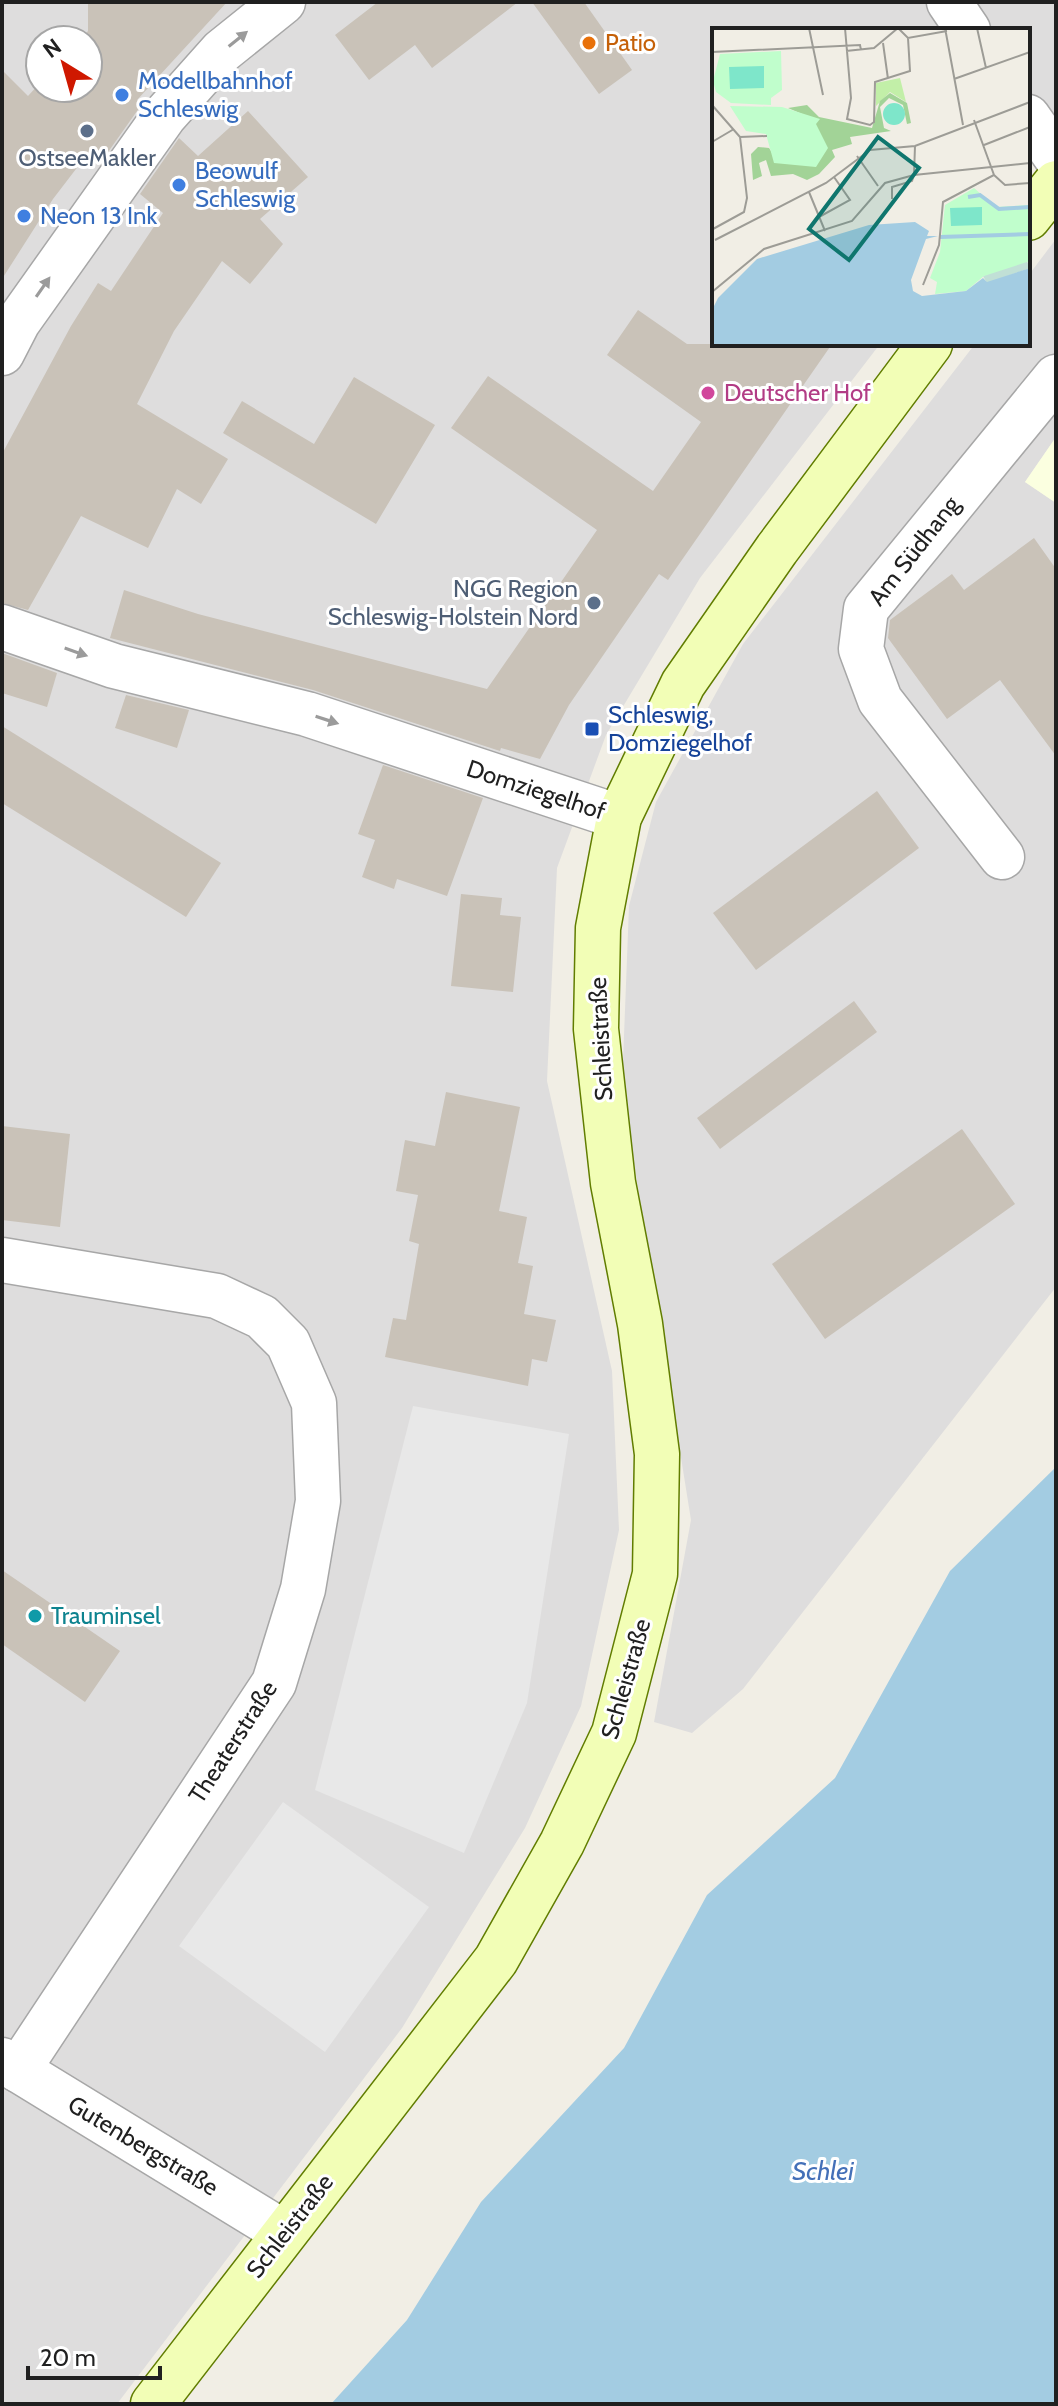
<svg xmlns="http://www.w3.org/2000/svg" width="1058" height="2406" viewBox="0 0 1058 2406" font-family="Cabin,sans-serif">
<style>
.residential{fill:#dedddd;fill-rule:evenodd}
.education{fill:#fbffe0}
.parking{fill:#e8e8e8}
.water{fill:#a3cce2}
.building{fill:#c9c2b8}
.lines{fill:none;stroke-linecap:round;stroke-linejoin:round}
.street-casing{stroke:#a7a7a7;stroke-width:47}
.secondary-casing{stroke:#617d00;stroke-width:47}
.street{stroke:#fff;stroke-width:44}
.secondary{stroke:#f2feb6;stroke-width:44}
.oneway{fill:#9b9b9b}
.food-dot{fill:#e8710a;stroke:#fff;stroke-width:3}
.shop-dot{fill:#3f7fe0;stroke:#fff;stroke-width:3}
.service-dot{fill:#5c6f8a;stroke:#fff;stroke-width:3}
.hotel-dot{fill:#d1479c;stroke:#fff;stroke-width:3}
.transit-dot{fill:#1a4fb4;stroke:#fff;stroke-width:3}
.culture-dot{fill:#0f9aa8;stroke:#fff;stroke-width:3}
.labels{text-anchor:middle;stroke-width:6;stroke-linejoin:round;paint-order:stroke}
.food-label{font-size:24px;fill:#c56008;stroke:#fff;text-anchor:start}
.shop-label{font-size:24px;fill:#366cbe;stroke:#fff;text-anchor:start}
.service-label{font-size:24px;fill:#4e5e75;stroke:#fff}
.hotel-label{font-size:24px;fill:#b23c85;stroke:#fff;text-anchor:start}
.street-label{font-size:24px;fill:#202020;stroke:#fff}
.transit-label{font-size:24px;fill:#164399;stroke:#fff;text-anchor:start}
.culture-label{font-size:24px;fill:#0d838f;stroke:#fff;text-anchor:start}
.water-label{font-size:26px;font-style:italic;fill:#4470b8;stroke:#fff}
.inset-river{fill:none;stroke:#a3cce2;stroke-width:4}
.inset-road{fill:none;stroke:#9d9c96;stroke-width:2}
.view{fill:#0f766e;fill-opacity:0.15;stroke:#0f766e;stroke-width:4}
.inset-edge{fill:none;stroke:#202020;stroke-width:4}
</style>
<rect width="100%" height="100%" fill="#f1eee5"/>
<g class="residential">
<path d="M2,2H1056V114L1028,151V30H714V344H880L700,578L606,735L557,868L547,1081L612,1371L619,1530L581,1706L525,1828L402,2028L117,2404H2ZM40,40H88V88H40Z"/>
<polygon points="1056,239 1056,437 1025,482 1056,503 1056,1287 743,1689 692,1733 654,1722 691,1520 622,1088 629,906 656,802 743,644 975,344 1028,344 1028,276"/>
</g>
<polygon class="education" points="1056,437 1056,503 1025,482"/>
<g class="parking">
<polygon points="413,1406 569,1434 527,1703 464,1853 315,1790"/>
<polygon points="283,1802 429,1907 325,2052 179,1946"/>
</g>
<polygon class="water" points="1056,1467 1056,2404 331,2404 407,2320 481,2202 624,2048 707,1895 835,1778 950,1571"/>
<g class="building">
<polygon points="88,2 227,2 137,100 142,104 101,162 89,152 53,199 2,279 2,70 28,96 40,83 40,88 88,88 88,40 80,40 88,31"/>
<polygon points="378,2 518,2 432,68 415,45 369,80 335,35"/>
<polygon points="532,2 584,2 632,70 599,94"/>
<polygon points="248,111 308,177 260,219 283,244 250,284 222,261 174,331 137,404 228,459 201,504 177,489 148,548 81,516 28,610 2,603 2,454 71,326 98,283 111,291 163,213 140,194 179,138 198,156"/>
<polygon points="638,310 687,344 832,344 668,580 659,574 569,705 540,759 501,748 500,751 313,690 110,638 124,590 198,614 487,689 597,530 451,428 488,376 653,491 701,422 607,355"/>
<polygon points="354,377 435,425 376,524 223,433 242,401 314,444"/>
<polygon points="1034,538 1056,569 1056,756 1000,680 947,719 888,638 890,620 952,574 964,590"/>
<polygon points="2,653 57,673 47,707 2,693"/>
<polygon points="126,695 189,710 177,748 115,728"/>
<polygon points="2,726 221,863 186,917 2,803"/>
<polygon points="383,765 483,798 447,896 397,879 394,889 362,877 375,840 358,834"/>
<polygon points="877,791 919,848 756,970 713,913"/>
<polygon points="461,894 502,898 500,915 521,917 513,992 451,986"/>
<polygon points="854,1001 877,1032 720,1149 697,1118"/>
<polygon points="446,1092 520,1107 499,1211 527,1217 518,1263 533,1266 524,1314 556,1320 547,1362 532,1359 528,1386 385,1357 393,1318 406,1320 419,1244 409,1241 418,1195 396,1191 405,1140 435,1146"/>
<polygon points="2,1126 70,1134 60,1227 2,1220"/>
<polygon points="962,1129 1015,1204 825,1339 772,1264"/>
<polygon points="2,1570 120,1651 85,1702 2,1644"/>
</g>
<g class="lines">
<defs>
<g id="street">
<polyline points="949,2 968,30"/>
<polyline points="1028,117 1056,157"/>
<polyline points="2,353 18,322 165,115 222,51 283,2"/>
<polyline points="2,627 114,666 307,714 619,817"/>
<polyline points="1002,857 880,700 861,649 866,609 1056,377"/>
<polyline points="2,1260 217,1296 262,1317 288,1343 314,1403 318,1501 303,1589 274,1683 18,2070"/>
<polyline points="2,2060 283,2232"/>
</g>
<g id="secondary">
<polyline points="1028,218 1056,183"/>
<polyline points="153,2404 496,1960 562,1843 614,1733 655,1574 657,1454 640,1324 613,1183 596,1029 598,928 619,817 683,684 777,549 930,344"/>
</g>
</defs>
<use href="#street" class="street-casing"/>
<use href="#secondary" class="secondary-casing"/>
<use href="#street" class="street"/>
<use href="#secondary" class="secondary"/>
</g>
<defs><path id="oneway-solid" d="M-6-.8H1V-3.2L6.5 0L1 3.2V.8H-6Z" transform="scale(2)"/></defs>
<g class="oneway">
<use href="#oneway-solid" transform="translate(238 39) rotate(-39)"/>
<use href="#oneway-solid" transform="translate(43 287) rotate(-55)"/>
<use href="#oneway-solid" transform="translate(76 652) rotate(19)"/>
<use href="#oneway-solid" transform="translate(327 720) rotate(18)"/>
</g>
<circle class="food-dot" cx="589" cy="43" r="8"/>
<g class="shop-dot">
<circle cx="122" cy="95" r="8"/>
<circle cx="179" cy="185" r="8"/>
<circle cx="24" cy="216" r="8"/>
</g>
<g class="service-dot">
<circle cx="87" cy="131" r="8"/>
<circle cx="594" cy="603" r="8"/>
</g>
<circle class="hotel-dot" cx="708" cy="393" r="8"/>
<rect class="transit-dot" x="584" y="721" width="16" height="16" rx="4"/>
<circle class="culture-dot" cx="35" cy="1616" r="8"/>
<g class="labels">
<g class="food-label">
<text x="605" y="51">Patio</text>
</g>
<g class="shop-label">
<text x="138" y="89">Modellbahnhof<tspan x="138" dy="28">Schleswig</tspan></text>
<text x="195" y="179">Beowulf<tspan x="195" dy="28">Schleswig</tspan></text>
<text x="40" y="224">Neon 13 Ink</text>
</g>
<g class="service-label">
<text x="87" y="166">OstseeMakler</text>
<text x="578" y="597" text-anchor="end">NGG Region<tspan x="578" dy="28">Schleswig-Holstein Nord</tspan></text>
</g>
<g class="hotel-label">
<text x="724" y="401">Deutscher Hof</text>
</g>
<g class="street-label">
<text transform="translate(914 551) rotate(-52)" y="8">Am Südhang</text>
<text transform="translate(536 790) rotate(18)" y="8">Domziegelhof</text>
<text transform="translate(601 1039) rotate(-93)" y="8">Schleistraße</text>
<text transform="translate(626 1679) rotate(-74)" y="8">Schleistraße</text>
<text transform="translate(233 1742) rotate(-57)" y="8">Theaterstraße</text>
<text transform="translate(143 2146) rotate(31)" y="8">Gutenbergstraße</text>
<text transform="translate(290 2226) rotate(-52)" y="8">Schleistraße</text>
</g>
<g class="transit-label">
<text x="608" y="723">Schleswig,<tspan x="608" dy="28">Domziegelhof</tspan></text>
</g>
<g class="culture-label">
<text x="51" y="1624">Trauminsel</text>
</g>
<g class="water-label">
<text x="823" y="2180">Schlei</text>
</g>
</g>
<g transform="translate(712 28)">
<rect width="318" height="318" fill="#f1eee5"/>
<path d="M188,50L194,74L178,64L164,78V55Z" fill="#c2efa8"/>
<path d="M178,65L195,75L199,95L195,96L191,77L177,70L168,79L172,100L179,103L138,109L140,116L120,122L123,129L107,146L95,152L81,146L59,148L54,132L47,135L50,148L41,152L39,126L46,119L57,120L67,135L108,130L115,120L90,86L76,80L95,77L107,89L160,100L168,73Z" fill="#a2d397"/>
<path d="M314,231L318,240L275,255L271,248Z" fill="#c1e0d6"/>
<path d="M69,23L70,62L59,70V77L19,75L4,64L1,53L8,26ZM18,78L70,79L108,91L104,96L116,120L104,139L62,135L54,106L34,103ZM262,160L284,179L318,177V233L272,248L254,263L223,266L225,254L218,250L228,224L233,177Z" fill="#c0fecc"/>
<path d="M52,38V60L18,61L17,39ZM171 86a11 11 0 1 1 22 0a11 11 0 1 1-22 0ZM270,179V197L239,198L238,180Z" fill="#7ee6ca"/>
<path d="M203,194L217,203L215,208H226L214,211L199,252L201,263L210,268L254,263L271,250L275,254L318,240V318H0V282L6,270L45,231L157,197Z" fill="#a3cce2"/>
<path class="inset-river" d="M256,169L268,167L287,181L318,179M228,209L318,206"/>
<path class="inset-road" d="M97,0L111,67M133,0L139,70L135,91L158,97L162,94L163,54L198,43L196,10M186,0L196,10L235,3M233,0L251,97M265,0L274,40M171,15L176,51M134,23L162,20L186,0M0,24L148,17L149,22M242,51L318,24M0,77L28,109L35,170L32,184L1,201M28,109L55,108M0,114L22,101M272,117L318,99M145,128L166,158M202,147L203,118M282,147L293,157L318,155M97,164L113,203M180,171V159L200,153L202,147M0,186V262M107,189L138,172L122,149M3,212L114,155L158,122L203,118L318,74M211,257L227,217L231,174L282,147L262,92M0,264L52,221L140,193L173,155L202,147L318,135"/>
<path class="view" d="M166,109L207,140L137,232L97,201Z"/>
<rect width="318" height="318" class="inset-edge"/>
</g>
<rect width="1058" height="2406" fill="none" stroke="#202020" stroke-width="8"/>
<g transform="translate(64 64) rotate(323)"><circle r="38" fill="#ffffff" stroke="#a6a6a6" stroke-width="2"/>
<path d="M0-6L14 30L0 20L-14 30Z" fill="#cf1800"/>
<text y="-12" font-size="22" font-weight="bold" text-anchor="middle" fill="#202020">N</text>
</g>
<path d="M28 2366v12h132v-12" fill="none" stroke="#202020" stroke-width="4"/>
<text x="40" y="2366" font-size="24" fill="#202020" stroke="#ffffff" stroke-width="6" paint-order="stroke">20 m</text>
</svg>
